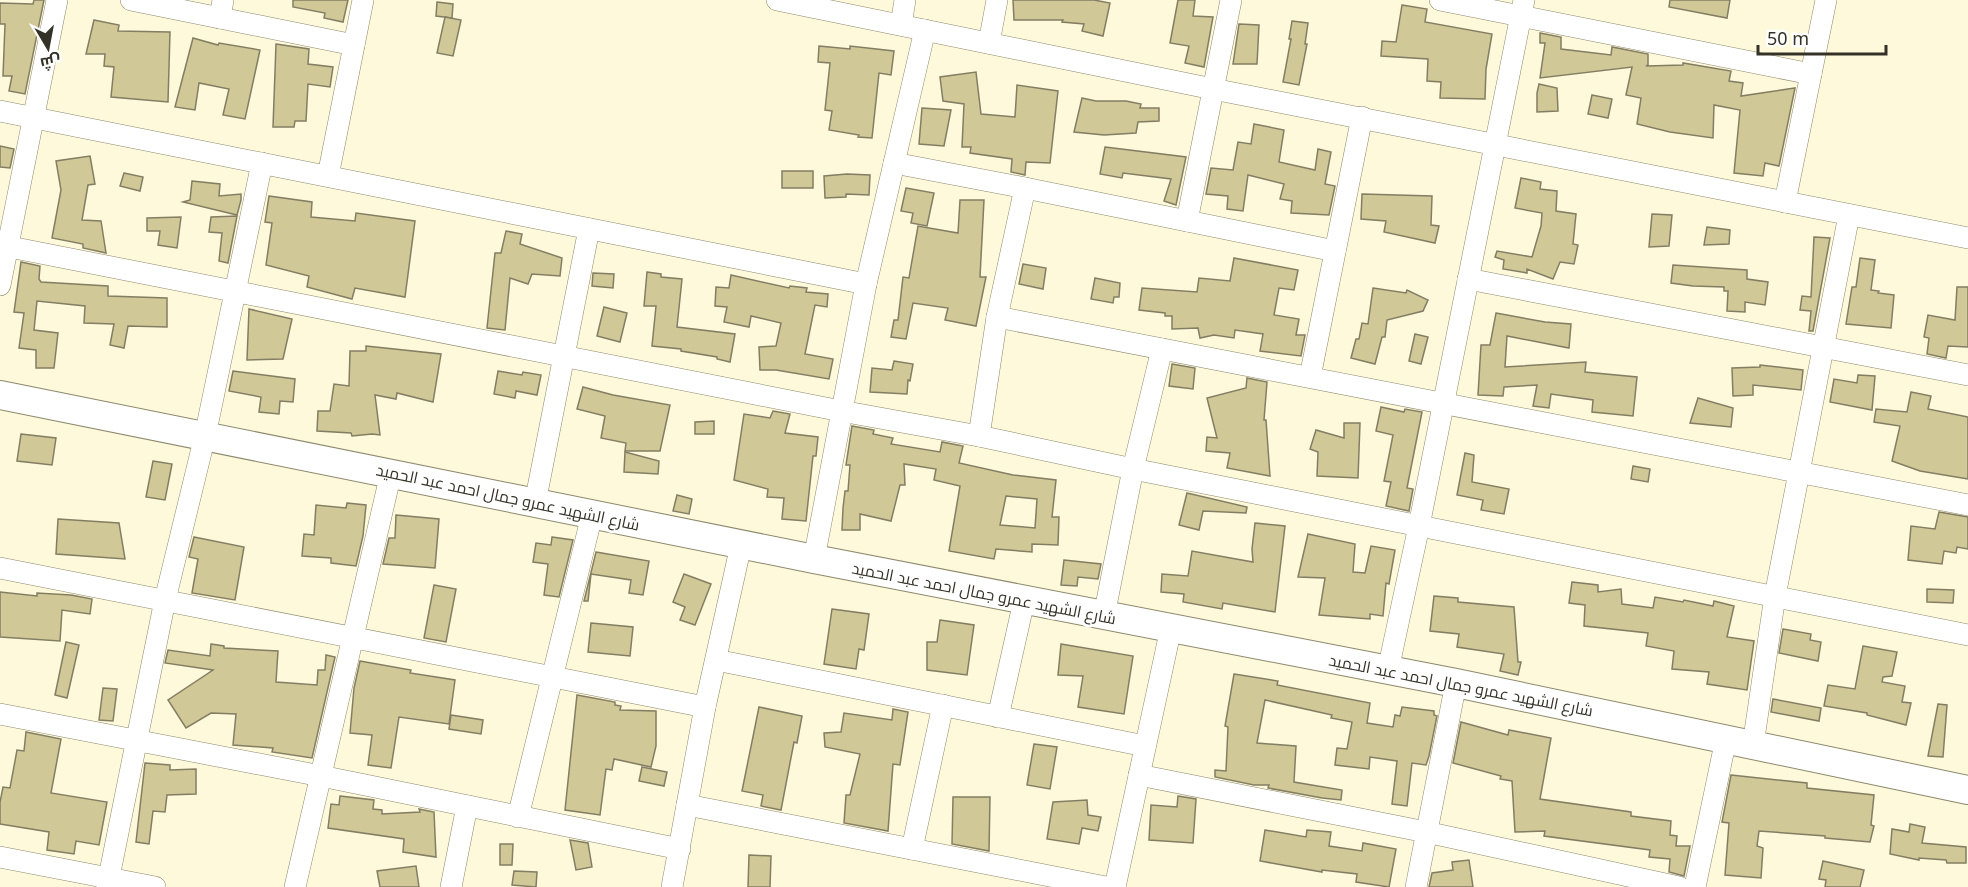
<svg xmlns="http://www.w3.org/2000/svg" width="1968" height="887" viewBox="0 0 1968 887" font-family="'Noto Sans',Cairo,sans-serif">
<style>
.building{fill:#d1c898;stroke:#837e63;stroke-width:1.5;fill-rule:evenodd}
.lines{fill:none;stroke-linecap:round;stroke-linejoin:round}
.street-casing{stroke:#8d886c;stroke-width:22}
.secondary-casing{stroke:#8d886c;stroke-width:30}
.street{stroke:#fff;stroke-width:21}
.secondary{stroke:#fff;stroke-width:28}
.labels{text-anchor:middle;stroke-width:6;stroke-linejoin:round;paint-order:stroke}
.street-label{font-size:16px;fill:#343227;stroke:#fff}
</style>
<rect width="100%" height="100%" fill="#fff9db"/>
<g class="building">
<polygon points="34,0 44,0 25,94 9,91 12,76 3,76 5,24 0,24 0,3 33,4"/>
<polygon points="293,0 348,0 343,22 324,18 325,13 293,7"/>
<polygon points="1013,0 1094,0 1110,3 1103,36 1082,31 1084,24 1062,22 1063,20 1014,20"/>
<polygon points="1178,0 1195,0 1193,16 1213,17 1204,67 1185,63 1189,46 1170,43"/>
<polygon points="1670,0 1730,0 1727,18 1669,7"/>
<polygon points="437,2 453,4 452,18 436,16"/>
<polygon points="1402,5 1427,9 1425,22 1492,34 1486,69 1485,99 1440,98 1441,82 1427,81 1428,59 1381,56 1382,41 1396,42"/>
<polygon points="445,17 461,20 453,56 437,53"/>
<polygon points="94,20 119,25 118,31 170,32 168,102 111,97 114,67 104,66 105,54 86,54"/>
<polygon points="1292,21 1308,23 1305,44 1307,44 1299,85 1283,82 1291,39 1289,39"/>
<polygon points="1239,24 1259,25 1257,64 1233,64"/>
<polygon points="1540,33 1561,37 1561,49 1611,55 1612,47 1648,54 1648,65 1646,66 1683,65 1683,63 1731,71 1729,81 1743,83 1741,96 1795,88 1779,166 1765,163 1763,176 1734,173 1740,110 1714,105 1713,138 1670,132 1637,124 1641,98 1626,95 1632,67 1540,78 1545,43 1540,43"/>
<polygon points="193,38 218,45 219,43 260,50 245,119 223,115 229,89 199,83 195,110 175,107"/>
<polygon points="276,44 309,49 308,64 333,67 330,87 308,84 306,121 295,121 294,127 273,127"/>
<polygon points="819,46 850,49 850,46 894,51 891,75 879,73 872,138 858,137 859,135 829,130 832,111 825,110 830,63 818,62"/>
<polygon points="976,72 981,114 1015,117 1017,85 1058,91 1050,163 1026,162 1025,175 1011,172 1012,159 970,153 971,147 962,147 964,104 943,101 940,77"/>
<polygon points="1539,84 1557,88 1558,111 1537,112 1537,93"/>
<polygon points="1592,95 1612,99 1608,118 1588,114"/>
<polygon points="1082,98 1096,101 1126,101 1141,104 1140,108 1159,108 1159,121 1138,122 1136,133 1104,135 1074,132"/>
<polygon points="922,108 951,110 944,146 919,144"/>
<polygon points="1254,124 1284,130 1279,162 1315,170 1318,149 1331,152 1325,184 1335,186 1329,215 1291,213 1292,201 1280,199 1284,184 1248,175 1243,211 1227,209 1228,196 1206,194 1211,168 1233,170 1238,142 1251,144"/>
<polygon points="0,146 14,149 10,168 0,167"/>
<polygon points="1105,147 1186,157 1176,205 1164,201 1171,179 1123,173 1122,178 1100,174"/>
<polygon points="90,156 95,184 88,185 82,220 101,221 106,253 83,248 83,244 52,238 61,190 56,161"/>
<rect x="782" y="171" width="31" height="17"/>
<polygon points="124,173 143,177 140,191 120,186"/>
<polygon points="847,174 870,175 869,195 846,194 846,197 825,198 824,176"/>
<polygon points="1521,178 1541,182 1540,189 1557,191 1556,211 1576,214 1573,244 1578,245 1574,264 1560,262 1553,279 1527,269 1527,273 1503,269 1504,260 1495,257 1497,251 1532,257 1541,226 1542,213 1515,208"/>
<polygon points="192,181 220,184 219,196 241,194 241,200 237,215 183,202 190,200"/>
<polygon points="906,188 934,193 927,226 911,223 913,213 901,211"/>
<polygon points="1362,194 1432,196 1431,225 1439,226 1435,243 1384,232 1386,221 1361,219"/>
<polygon points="269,196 312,202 311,217 355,221 356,213 415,221 405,297 355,288 352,299 307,287 309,276 266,265 272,223 265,222"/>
<polygon points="960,200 984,200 980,277 986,277 976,326 945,320 948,308 913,303 906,339 891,337 894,320 898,320 903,277 909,278 918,226 958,233"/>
<polygon points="1652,214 1672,215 1669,246 1649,247"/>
<polygon points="237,216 228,263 219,261 222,233 209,232 211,217"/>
<polygon points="181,217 177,248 158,245 160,231 147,231 147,218"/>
<polygon points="1707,227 1730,230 1729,244 1704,245"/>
<polygon points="506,231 522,234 520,244 562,258 560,276 532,274 528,284 510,278 505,330 487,328 495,253 501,253"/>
<polygon points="1814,237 1830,238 1813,331 1809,331 1811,311 1800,310 1802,296 1811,297"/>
<polygon points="1234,258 1298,270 1294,290 1279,288 1274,315 1299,319 1296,335 1305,335 1301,356 1260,351 1263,334 1235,330 1234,338 1214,335 1200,338 1198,328 1172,329 1172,316 1165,316 1165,313 1139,310 1142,288 1197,292 1199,278 1230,281"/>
<polygon points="1860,258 1875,260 1871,290 1879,291 1878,293 1894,295 1891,328 1846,324 1852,287 1856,287"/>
<polygon points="21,262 40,266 39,279 41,282 108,286 108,296 167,298 167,327 128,326 124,348 110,345 114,324 84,323 85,306 37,301 34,330 58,333 54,368 36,368 36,350 19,348 24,313 14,312"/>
<polygon points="1023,264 1046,268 1043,289 1019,284"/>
<polygon points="1673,265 1747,270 1747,279 1768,282 1765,305 1745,302 1745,312 1727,311 1728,291 1724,291 1724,287 1693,286 1671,283"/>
<polygon points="647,272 661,274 661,277 682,279 677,327 735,334 730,362 717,359 717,357 681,351 681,349 652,346 656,306 644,306"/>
<polygon points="593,273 614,274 613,288 592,286"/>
<polygon points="731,275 789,288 790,286 807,288 806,292 828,294 827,307 815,305 805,354 833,359 829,379 776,370 760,370 759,347 776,346 781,323 751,316 749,327 724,322 727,307 715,306 716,287 729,288"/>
<polygon points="1095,278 1120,283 1119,297 1114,297 1113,303 1091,299"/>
<polygon points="1957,287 1968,287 1968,347 1948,346 1946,358 1927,354 1929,338 1924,337 1928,315 1955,320"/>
<polygon points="1373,288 1406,293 1407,290 1428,300 1423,311 1387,320 1385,337 1382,337 1375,364 1351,358 1356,339 1359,339 1362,323 1368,324"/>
<polygon points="604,307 627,313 620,342 597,336"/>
<polygon points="249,309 292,319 283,359 247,360"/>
<polygon points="1496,313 1545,322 1571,324 1569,348 1507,336 1505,367 1586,362 1585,372 1637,377 1633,416 1592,412 1593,400 1551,394 1549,408 1533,406 1537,385 1504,387 1503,396 1478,395 1481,345 1490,345"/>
<polygon points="1415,334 1428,337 1421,364 1409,361"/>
<polygon points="366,346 441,354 433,402 397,393 396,399 375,395 380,435 372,434 352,436 351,433 317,431 318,411 330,411 334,384 349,386 350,351 366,351"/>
<polygon points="894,361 913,364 910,381 908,380 907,394 870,392 872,368 892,370"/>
<polygon points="1172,364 1195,368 1193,389 1169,386"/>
<polygon points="1760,365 1803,370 1801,390 1753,385 1753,395 1733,396 1732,368 1760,367"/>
<polygon points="233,371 295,379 293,402 280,401 279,414 259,412 261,397 229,391"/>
<polygon points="498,371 522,375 523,372 541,375 537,395 516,391 515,398 494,394"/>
<polygon points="1858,375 1875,376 1872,410 1830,402 1834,379 1857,383"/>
<polygon points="1247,378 1267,382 1264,420 1266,420 1270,476 1227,468 1230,453 1206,451 1207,437 1217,438 1207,398 1246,388"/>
<polygon points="583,387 613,395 670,405 660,451 625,451 626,443 601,438 605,416 577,409"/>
<polygon points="1911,392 1931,396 1928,409 1968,417 1968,479 1920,471 1892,461 1900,426 1874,422 1876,409 1907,412"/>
<polygon points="1698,398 1733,408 1731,427 1690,423"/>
<polygon points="1381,407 1404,412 1405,409 1422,412 1407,488 1413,489 1409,511 1386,506 1391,482 1384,481 1393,435 1376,431"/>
<polygon points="773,411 790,414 785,433 818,437 816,456 813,456 806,521 782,519 784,498 767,497 768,489 734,480 744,414 770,418"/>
<polygon points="714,421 714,434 695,434 695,422"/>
<polygon points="1344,423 1360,423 1358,478 1317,476 1318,452 1310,449 1316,430 1344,438"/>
<path d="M852,426L874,430L873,434L893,438L891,444L940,452L942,442L963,446L959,463L1013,475L1056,480L1052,517H1059L1058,545L1032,544V552L996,549L994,559L949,551L960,486L934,480L936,469L904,464L905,485H900L891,521L860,514V530H842L843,508L845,491H848L850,465H846ZM1006,496L1037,499L1035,528L1000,525Z"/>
<polygon points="21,434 56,438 52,465 17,461"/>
<polygon points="625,452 659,461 658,474 624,472"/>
<polygon points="1465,453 1474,455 1472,482 1509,489 1504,514 1481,510 1483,500 1457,495"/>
<polygon points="153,461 172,464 165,500 146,497"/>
<polygon points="1633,466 1650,469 1648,482 1631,479"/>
<polygon points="1187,493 1247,507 1246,513 1203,511 1199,530 1179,525"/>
<polygon points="677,495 692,499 689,514 673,511"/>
<polygon points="347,503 366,505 363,536 356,566 331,563 331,558 302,556 304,534 314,535 316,505 346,508"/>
<polygon points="1939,512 1968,517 1968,549 1957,547 1956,553 1944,551 1942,564 1908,560 1911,526 1935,529"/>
<polygon points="396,515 439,519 435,568 383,564 389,538 395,538"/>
<polygon points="58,519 119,523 125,559 56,554"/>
<polygon points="1255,523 1285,526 1275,612 1223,603 1222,609 1183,602 1184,594 1161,592 1162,574 1188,576 1192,551 1253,562 1252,549"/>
<polygon points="1308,534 1355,544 1353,572 1365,573 1371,546 1395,550 1389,584 1386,583 1383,616 1370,614 1370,619 1319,615 1325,578 1298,577"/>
<polygon points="194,537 244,547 235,600 192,593 198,559 189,557"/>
<polygon points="552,537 573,540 559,597 544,595 548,564 533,562 536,543 551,545"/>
<polygon points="596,552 649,561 643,595 629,593 631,580 591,574 588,601 584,601"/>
<polygon points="1064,560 1101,564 1098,579 1078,577 1077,586 1061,585"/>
<polygon points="684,574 711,584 695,625 680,620 685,607 673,602"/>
<polygon points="1572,582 1598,585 1598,592 1621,589 1622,604 1653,608 1655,597 1683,602 1684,600 1713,606 1714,601 1734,606 1727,637 1754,641 1747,690 1707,684 1709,672 1672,669 1674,651 1646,646 1648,633 1584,626 1585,605 1569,603"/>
<polygon points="434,585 456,589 446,642 424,638"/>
<polygon points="1927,589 1954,590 1953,603 1927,602"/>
<polygon points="0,592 37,596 37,593 71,595 92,599 90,614 62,610 60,641 0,637"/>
<polygon points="1434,596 1458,598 1458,602 1514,607 1518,662 1521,662 1518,675 1500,671 1504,654 1457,647 1459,634 1430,631"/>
<polygon points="832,609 869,614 864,650 859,649 856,669 824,664"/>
<polygon points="940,620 974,625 967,675 927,670 927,642 937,642"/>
<polygon points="591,623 633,627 630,656 588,652"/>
<polygon points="1783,629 1811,634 1810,640 1821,642 1818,661 1779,653"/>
<polygon points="66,642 79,645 67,698 55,695"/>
<polygon points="211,644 224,646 224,648 278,651 276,682 317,685 318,670 325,670 326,655 335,657 312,758 272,752 273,748 233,745 236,714 211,713 186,728 168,700 213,670 165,663 168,650 210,656"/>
<polygon points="1061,644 1133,656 1124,714 1078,707 1083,676 1058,675"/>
<polygon points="1863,646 1897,652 1892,676 1883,677 1882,682 1905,686 1902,702 1911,703 1906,725 1867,715 1867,713 1824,706 1828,685 1855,689"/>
<polygon points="360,661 411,670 410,673 455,680 449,724 399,717 391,768 368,765 372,735 350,733 354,688"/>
<polygon points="1234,674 1278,681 1277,685 1370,703 1367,723 1393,727 1395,715 1400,716 1402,707 1434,711 1434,715 1437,716 1429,756 1426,765 1412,763 1407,806 1392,804 1397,761 1370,757 1369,769 1335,765 1337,748 1347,749 1352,722 1331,718 1332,715 1265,700 1257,743 1296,746 1294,782 1342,790 1341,800 1322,798 1268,788 1269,785 1254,785 1215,777 1215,770 1226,771 1228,727 1225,726"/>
<polygon points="103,688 117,689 113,721 99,720"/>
<polygon points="577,695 615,702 615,705 621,706 620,710 656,711 656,746 651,767 614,759 612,770 606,769 600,815 565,810"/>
<polygon points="1773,699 1821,708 1819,721 1771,712"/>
<polygon points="1938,704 1947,705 1943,757 1928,756"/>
<polygon points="759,707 802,716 797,743 794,742 781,810 761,806 763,795 742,791"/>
<polygon points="893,709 908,712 900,765 893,764 888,831 844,823 846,795 850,795 860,754 825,747 824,733 841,732 844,713 892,720"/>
<polygon points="451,715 483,720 481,734 449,729"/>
<polygon points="1461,722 1508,735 1509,730 1551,738 1540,799 1631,812 1631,816 1671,821 1670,835 1677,836 1676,846 1690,846 1684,876 1669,872 1670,859 1649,857 1650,850 1544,836 1545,831 1515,832 1512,781 1500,779 1501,776 1453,763"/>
<polygon points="26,732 61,739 51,793 107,802 99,845 76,841 74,854 47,850 49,832 0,824 0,802 3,787 10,788 17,750 24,751"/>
<polygon points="1034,744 1057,747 1050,789 1027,785"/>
<polygon points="145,763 170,765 170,770 196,769 196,794 167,795 165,812 153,811 149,844 136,842"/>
<polygon points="642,767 667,772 664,786 639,781"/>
<polygon points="1731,775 1807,783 1807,788 1874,795 1871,825 1874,826 1870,842 1825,838 1825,836 1759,831 1757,846 1763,848 1761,878 1725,875 1729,823 1722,822"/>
<polygon points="340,796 374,800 373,809 382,810 382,814 420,812 419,809 434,812 436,857 403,852 404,839 328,828 331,804 339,805"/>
<polygon points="1178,796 1196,799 1193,843 1149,840 1151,805 1177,807"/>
<polygon points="953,797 990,797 989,851 952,844"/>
<polygon points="1087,800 1088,815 1101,817 1098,831 1082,828 1079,844 1047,839 1053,802"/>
<polygon points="1910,824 1925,827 1922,843 1966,847 1966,863 1947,863 1946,860 1919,858 1919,860 1890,854 1892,829 1909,832"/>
<polygon points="1265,830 1306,837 1307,830 1331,832 1329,846 1362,851 1363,843 1396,849 1389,887 1356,882 1357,874 1322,870 1322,872 1260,861"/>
<polygon points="570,840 588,843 592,867 576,870"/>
<polygon points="500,844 513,844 512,865 500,865"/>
<polygon points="749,855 771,856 770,887 748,887"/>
<polygon points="1469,860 1473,887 1429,887 1432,873 1453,870 1452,862"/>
<polygon points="1823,861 1864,870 1860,887 1825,887 1826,880 1819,879"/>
<polygon points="416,866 419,887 380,887 377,871"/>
<polygon points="514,871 537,872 536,887 512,885"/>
</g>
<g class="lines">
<defs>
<g id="street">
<polyline points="131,0 354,45"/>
<polyline points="777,0 1213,89 1968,238"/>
<polyline points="1440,0 1811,74"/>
<polyline points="220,18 223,0"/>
<polyline points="901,25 905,0"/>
<polyline points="989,43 997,0"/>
<polyline points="0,111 866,284"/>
<polyline points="894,163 1025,188 1335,251"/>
<polyline points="328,176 363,0"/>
<polyline points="1785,202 1826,0"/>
<polyline points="1187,221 1231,0"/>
<polyline points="0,245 841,411 979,436 1133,469 1968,635"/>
<polyline points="1468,279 1968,375"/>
<polyline points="0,285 57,0"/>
<polyline points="997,317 1968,505"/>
<polyline points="1310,377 1362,117"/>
<polyline points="979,436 997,317 1025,188"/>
<polyline points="535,503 589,229"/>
<polyline points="814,559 866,284 925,30"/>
<polyline points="0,568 705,707"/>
<polyline points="1104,616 1133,469 1162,349"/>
<polyline points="716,660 1145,746"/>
<polyline points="1388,670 1419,526 1524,0"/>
<polyline points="0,714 321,776 680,849"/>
<polyline points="998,717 1024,601"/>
<polyline points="1753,745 1775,596 1849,215"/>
<polyline points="1139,775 1426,832 1679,887"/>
<polyline points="687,805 1106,887"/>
<polyline points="518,817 592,515"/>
<polyline points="912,849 943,705"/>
<polyline points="0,857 155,887"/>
<polyline points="107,887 165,600 205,436 262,163"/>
<polyline points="295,887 391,473"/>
<polyline points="451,887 467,806"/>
<polyline points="672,887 705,707 741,545"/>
<polyline points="1115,887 1171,628"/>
<polyline points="1416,887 1456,683"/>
<polyline points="1695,887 1726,739"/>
</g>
<polyline id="secondary" points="0,395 814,559 1456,683 1968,790"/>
</defs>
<use href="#street" class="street-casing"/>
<use href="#secondary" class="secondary-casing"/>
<use href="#street" class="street"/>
<use href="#secondary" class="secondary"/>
</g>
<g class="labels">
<g class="street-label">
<text transform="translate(508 497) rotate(12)" y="6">شارع الشهيد عمرو جمال احمد عبد الحميد</text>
<text transform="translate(984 593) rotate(11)" y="6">شارع الشهيد عمرو جمال احمد عبد الحميد</text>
<text transform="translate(1461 685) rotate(11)" y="6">شارع الشهيد عمرو جمال احمد عبد الحميد</text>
</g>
</g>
<g transform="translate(48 48) rotate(170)" stroke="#ffffff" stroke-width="4.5" paint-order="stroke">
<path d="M0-4.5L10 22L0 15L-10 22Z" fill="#343227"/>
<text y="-9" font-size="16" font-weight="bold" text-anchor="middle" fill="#343227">ش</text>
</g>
<path d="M1758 45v9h128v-9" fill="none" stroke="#343227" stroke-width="3"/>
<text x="1767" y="45" font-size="18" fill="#343227" stroke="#ffffff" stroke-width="4.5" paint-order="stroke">50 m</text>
</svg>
